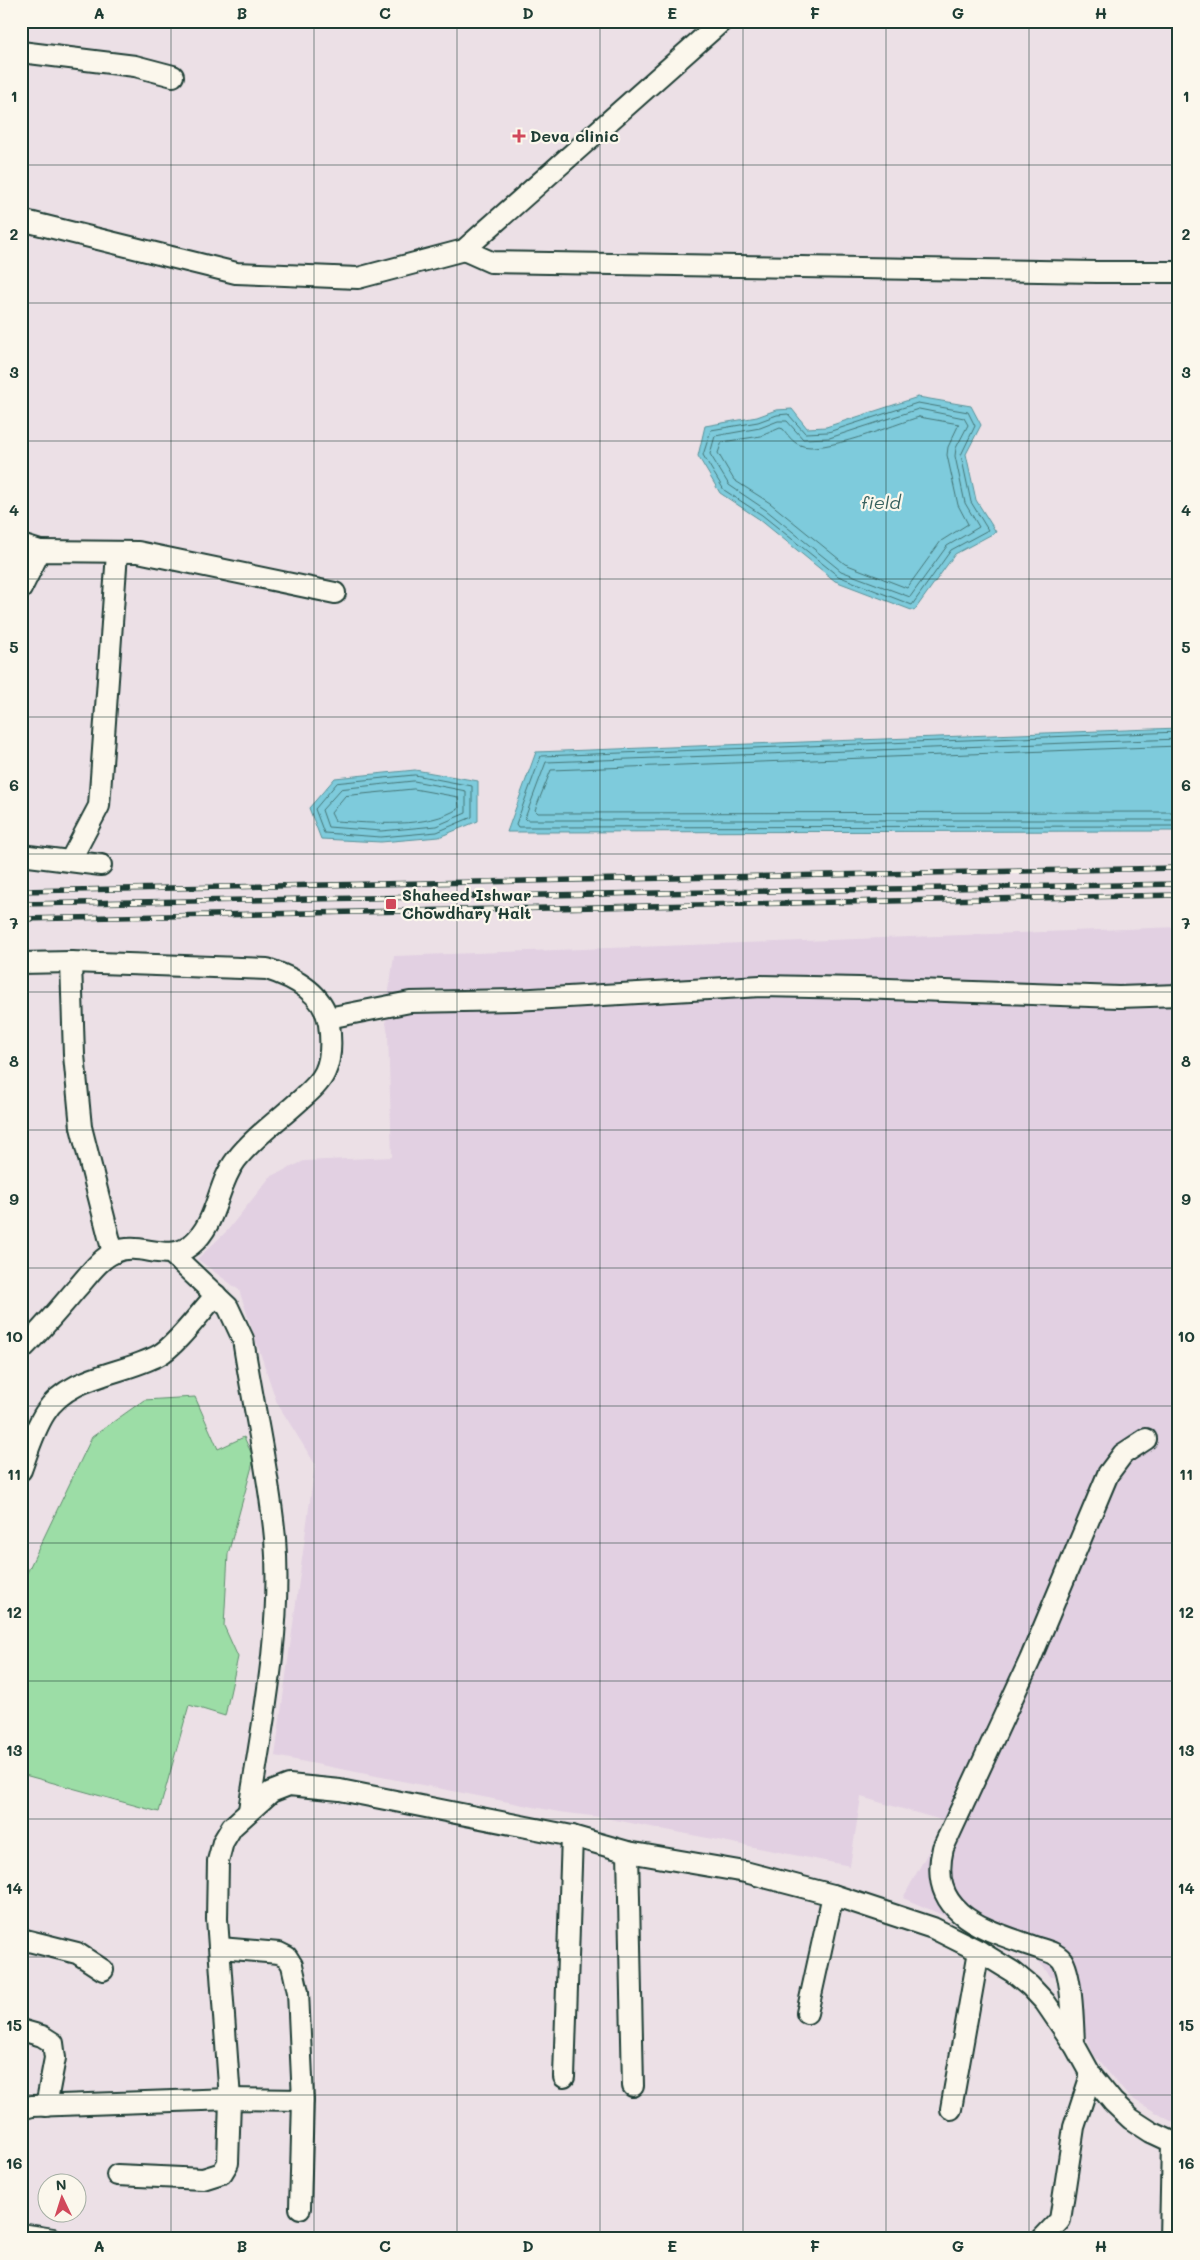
<svg xmlns="http://www.w3.org/2000/svg" width="1200" height="2260" viewBox="0 0 1200 2260" font-family="Mali,sans-serif">
<style>
.built{fill:#e2d0e2}
.green{fill:#9cdda6;stroke:#5e8d6d}
.water{fill:#7ecbdc;stroke:#589299}
.lines{fill:none;stroke-linecap:round;stroke-linejoin:round}
.shore{stroke:#457677;stroke-width:1}
.minor-casing{stroke:#1f3d34;stroke-width:24}
.minor{stroke:#fbf7ec;stroke-width:20}
.rail-casing{stroke:#1f3d34;stroke-width:5.5}
.rail{stroke:#fbf7ec;stroke-width:4;stroke-dasharray:11;stroke-linecap:butt}
.grid{fill:none;stroke:#1f3d34;stroke-width:1;stroke-opacity:0.55}
.poi-dot{fill:#d1495b;stroke:#fbf7ec;stroke-width:2}
.labels{text-anchor:middle;stroke-width:4.5;stroke-linejoin:round;paint-order:stroke}
.poi-label{font-size:16px;font-weight:bold;fill:#1f3d34;stroke:#fbf7ec;text-anchor:start}
.water-label{font-size:18px;font-style:italic;fill:#37605e;stroke:#fbf7ec}
.neatline{fill:none;stroke:#1f3d34;stroke-width:2}
.grid-label{font-size:16px;text-anchor:middle;font-weight:bold;fill:#1f3d34}
</style>
<rect width="100%" height="100%" fill="#ece0e6"/>
<filter id="ink" filterUnits="userSpaceOnUse"><feTurbulence type="fractalNoise" baseFrequency=".02" numOctaves="2"/><feDisplacementMap in="SourceGraphic" scale="10" xChannelSelector="R" yChannelSelector="G"/><feConvolveMatrix kernelMatrix="1 2 1 2 8 2 1 2 1" color-interpolation-filters="sRGB"/></filter>
<g filter="url(#ink)">
<polygon class="built" points="1179,927 1179,2126 1128,2096 1094,2055 1082,2027 1078,1970 1051,1977 1033,1954 903,1898 945,1821 861,1797 850,1866 600,1817 559,1812 275,1756 315,1464 277,1403 239,1290 197,1259 227,1231 270,1177 304,1161 392,1157 388,1034 385,1018 394,956"/>
<polygon class="green" points="195,1397 218,1449 244,1437 254,1459 228,1554 224,1626 238,1657 225,1716 189,1705 159,1812 21,1774 21,1586 25,1577 92,1437 144,1400"/>
<g class="water">
<polygon points="918,397 971,406 981,425 966,454 976,500 996,532 955,554 914,611 835,581 759,519 720,493 698,456 705,426 757,417 776,410 792,409 807,428 826,427"/>
<polygon points="1179,728 1179,831 507,832 536,752"/>
<polygon points="415,770 478,781 478,821 439,837 381,842 321,839 309,808 335,778"/>
</g>
<g class="lines">
<g class="shore">
<polygon points="918,403 968,412 975,426 961,455 971,502 988,530 951,550 912,605 838,576 762,515 724,490 703,455 711,430 758,422 777,415 788,414 805,433 828,432"/>
<polygon points="919,409 964,418 968,425 956,448 955,456 965,503 979,527 947,546 910,597 841,571 766,510 729,485 710,454 715,436 760,428 778,421 787,421 803,439 829,438"/>
<path d="M919,417L959,424L948,447L947,455L958,505L968,524L941,541L907,588L845,564L770,503L734,480L718,453L722,442L761,436L780,428L783,429C788,435 792,442 800,445C821,455 895,424 919,417Z"/>
<polyline points="1179,732 541,756 516,824 518,827 1179,826"/>
<polyline points="1179,739 546,762 525,818 527,820 1179,820"/>
<polyline points="1179,746 551,770 535,810 538,813 1179,812"/>
<polygon points="415,775 472,786 472,817 437,832 381,837 324,833 315,809 337,783"/>
<polygon points="414,781 466,791 466,813 436,826 381,831 328,827 322,810 341,789"/>
<path d="M414,789L458,797L459,808C428,829 372,823 335,821L331,813L345,796Z"/>
</g>
<defs>
<g id="minor">
<polyline points="21,52 135,66 173,76"/>
<polyline points="21,220 236,273 358,278 464,250 722,21"/>
<polyline points="464,250 491,262 1097,272 1179,272"/>
<polyline points="21,545 40,551"/>
<polyline points="21,589 40,551 138,552 335,593"/>
<polyline points="21,855 101,865"/>
<polyline points="70,861 99,806 117,553"/>
<polyline points="71,962 74,1055 81,1127 113,1253"/>
<path d="M21,963L71,962L267,969C295,978 324,993 329,1024C331,1039 332,1057 325,1072C319,1085 307,1094 297,1103C277,1121 253,1138 236,1160C216,1186 218,1223 191,1245C168,1264 140,1241 115,1252C99,1259 88,1276 77,1288C59,1309 41,1331 21,1350"/>
<polyline points="328,1018 410,1002 515,1000 761,986 859,988 1119,997 1179,995"/>
<path d="M172,1254L228,1307L243,1339C253,1406 269,1472 275,1538C282,1629 263,1721 249,1810"/>
<path d="M21,1470C28,1451 34,1430 45,1413C69,1375 122,1375 159,1355C177,1345 201,1311 216,1295"/>
<polyline points="628,1852 633,2086"/>
<polyline points="21,1939 77,1953 103,1970"/>
<polyline points="220,1948 279,1953 287,1957 292,1965 298,1992 303,2100 300,2208"/>
<polyline points="807,2013 833,1895"/>
<polyline points="21,2030 42,2036 53,2043 55,2058 46,2106"/>
<path d="M1074,2043C1073,2023 1072,1974 1062,1960C1056,1952 1043,1950 1035,1947C984,1929 927,1915 943,1848L1030,1660L1108,1474L1123,1454L1146,1439"/>
<polyline points="564,2077 572,1836"/>
<polyline points="21,2109 32,2106 230,2099 303,2100"/>
<polyline points="951,2109 979,1951"/>
<polyline points="117,2175 203,2179 222,2173 228,2163 230,2099 217,1919 218,1861 223,1842 232,1827 271,1792 289,1785 340,1790 572,1836 628,1852 745,1872 833,1895 933,1928 979,1951 1013,1972 1030,1986 1045,2002 1075,2046 1091,2075 1113,2102 1131,2119 1151,2132 1179,2145"/>
<polyline points="21,2234 53,2239"/>
<polyline points="1042,2239 1060,2220 1074,2127 1091,2075"/>
<polyline points="1170,2239 1172,2143"/>
</g>
</defs>
<use href="#minor" class="minor-casing"/>
<use href="#minor" class="minor"/>
<defs>
<g id="rail">
<polyline points="21,891 1179,868"/>
<polyline points="21,904 1179,884"/>
<polyline points="21,919 1179,895"/>
</g>
</defs>
<use href="#rail" class="rail-casing"/>
<use href="#rail" class="rail"/>
</g>
</g>
<path class="grid" d="M171,21V2239M314,21V2239M457,21V2239M600,21V2239M743,21V2239M886,21V2239M1029,21V2239M21,165H1179M21,303H1179M21,441H1179M21,579H1179M21,717H1179M21,854H1179M21,992H1179M21,1130H1179M21,1268H1179M21,1406H1179M21,1543H1179M21,1681H1179M21,1819H1179M21,1957H1179M21,2095H1179"/>
<g class="poi-dot">
<path d="M516.5 128.5h5v5h5v5h-5v5h-5v-5h-5v-5h5z"/>
<rect x="385" y="898" width="12" height="12" rx="2.5"/>
</g>
<g class="labels">
<g class="poi-label">
<text x="530" y="142">Deva clinic</text>
<text x="402" y="901">Shaheed Ishwar<tspan x="402" dy="18">Chowdhary Halt</tspan></text>
</g>
<g class="water-label">
<text x="881" y="509">field</text>
</g>
</g>
<rect width="1200" height="2260" fill="none" stroke="#fbf7ec" stroke-width="55"/>
<g transform="translate(62 2198) rotate(356)"><circle r="24" fill="#fbf7ec" stroke="#a3ada2"/>
<path d="M0-4L9 19L0 12L-9 19Z" fill="#d1495b"/>
<text y="-8" font-size="14" font-weight="bold" text-anchor="middle" fill="#1f3d34">N</text>
</g>
<rect x="28" y="28" width="1144" height="2204" class="neatline"/>
<g class="grid-label">
<text x="99" y="19">A</text>
<text x="242" y="19">B</text>
<text x="385" y="19">C</text>
<text x="528" y="19">D</text>
<text x="672" y="19">E</text>
<text x="815" y="19">F</text>
<text x="958" y="19">G</text>
<text x="1101" y="19">H</text>
<text x="14" y="102">1</text>
<text x="1186" y="102">1</text>
<text x="14" y="240">2</text>
<text x="1186" y="240">2</text>
<text x="14" y="378">3</text>
<text x="1186" y="378">3</text>
<text x="14" y="516">4</text>
<text x="1186" y="516">4</text>
<text x="14" y="653">5</text>
<text x="1186" y="653">5</text>
<text x="14" y="791">6</text>
<text x="1186" y="791">6</text>
<text x="14" y="929">7</text>
<text x="1186" y="929">7</text>
<text x="14" y="1067">8</text>
<text x="1186" y="1067">8</text>
<text x="14" y="1205">9</text>
<text x="1186" y="1205">9</text>
<text x="14" y="1342">10</text>
<text x="1186" y="1342">10</text>
<text x="14" y="1480">11</text>
<text x="1186" y="1480">11</text>
<text x="14" y="1618">12</text>
<text x="1186" y="1618">12</text>
<text x="14" y="1756">13</text>
<text x="1186" y="1756">13</text>
<text x="14" y="1894">14</text>
<text x="1186" y="1894">14</text>
<text x="14" y="2031">15</text>
<text x="1186" y="2031">15</text>
<text x="14" y="2169">16</text>
<text x="1186" y="2169">16</text>
<text x="99" y="2252">A</text>
<text x="242" y="2252">B</text>
<text x="385" y="2252">C</text>
<text x="528" y="2252">D</text>
<text x="672" y="2252">E</text>
<text x="815" y="2252">F</text>
<text x="958" y="2252">G</text>
<text x="1101" y="2252">H</text>
</g>
</svg>
